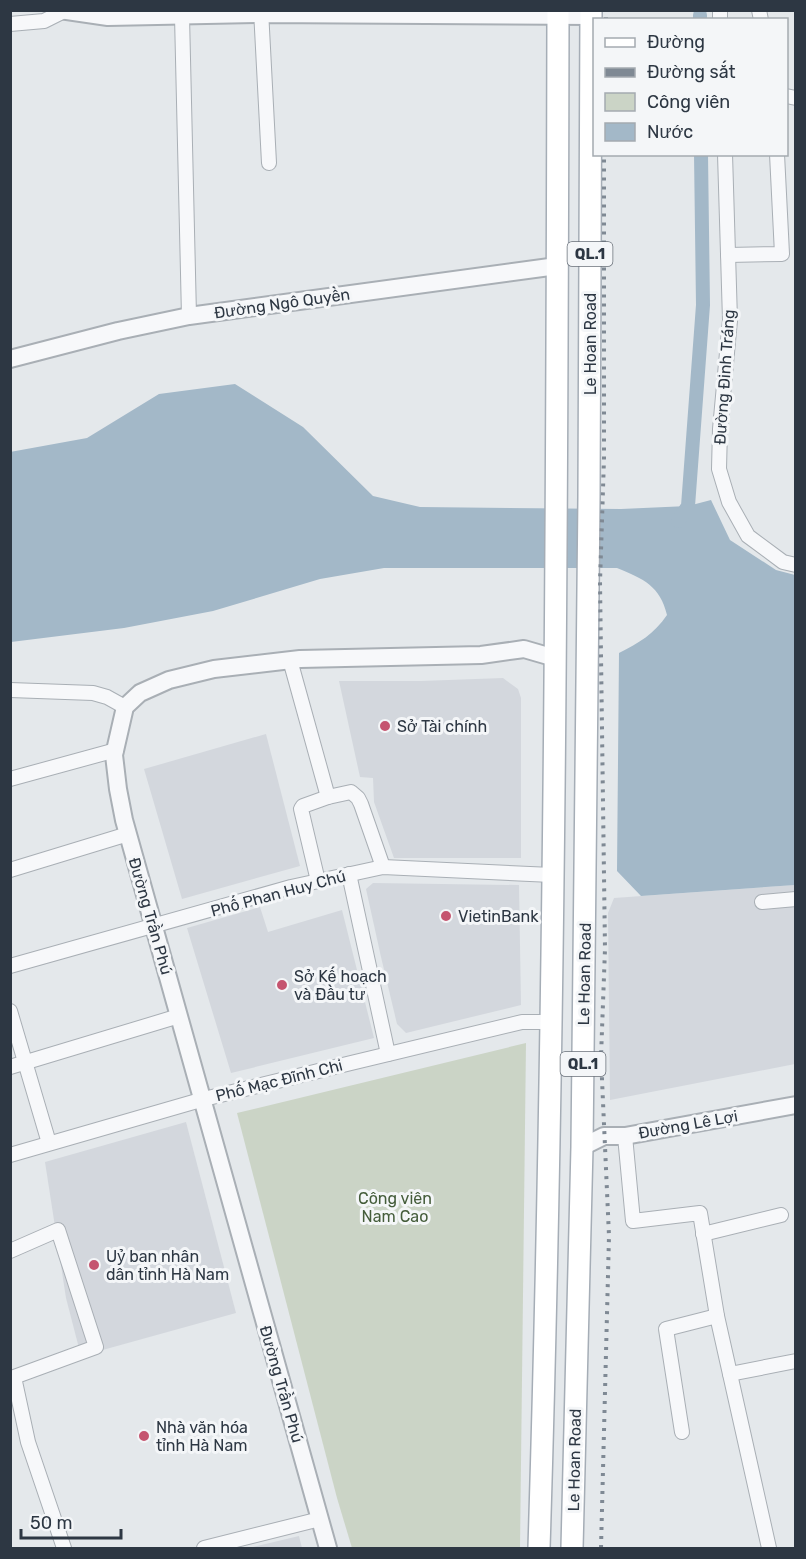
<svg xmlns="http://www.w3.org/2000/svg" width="806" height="1559" viewBox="0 0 806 1559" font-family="Rubik,sans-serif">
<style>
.built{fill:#d3d7dd}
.green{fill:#cbd4c6}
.water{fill:#a3b8c8}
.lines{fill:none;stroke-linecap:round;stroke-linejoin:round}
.canal{stroke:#a3b8c8;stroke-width:14}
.minor-casing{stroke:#a9afb5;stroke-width:16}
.tertiary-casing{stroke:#a9afb5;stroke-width:20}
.primary-casing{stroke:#a5adb6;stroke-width:24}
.minor{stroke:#f7f8fa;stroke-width:14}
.tertiary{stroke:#f7f8fa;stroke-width:16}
.primary{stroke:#fff;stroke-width:21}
.rail{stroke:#7f8994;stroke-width:4;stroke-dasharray:3 6;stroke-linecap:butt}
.poi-dot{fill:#c5546f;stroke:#f4f6f8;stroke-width:2}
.labels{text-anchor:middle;stroke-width:6;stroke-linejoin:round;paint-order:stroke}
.shield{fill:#f4f6f8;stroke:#697079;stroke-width:1.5}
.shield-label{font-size:15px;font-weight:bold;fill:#2d3743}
.street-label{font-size:16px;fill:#2d3743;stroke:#f4f6f8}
.poi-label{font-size:16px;fill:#2d3743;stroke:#f4f6f8;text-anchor:start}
.park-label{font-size:16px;fill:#455d3b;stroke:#f4f6f8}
</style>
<rect width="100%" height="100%" fill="#e4e8eb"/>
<g class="built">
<polygon points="503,678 518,689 521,698 521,858 394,858 374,802 373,778 360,777 339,681 421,681"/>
<polygon points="266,734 300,866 182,899 144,769"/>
<polygon points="373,883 519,885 521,1005 406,1033 397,1024 381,957 366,889"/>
<polygon points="795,885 795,1064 610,1100 608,913 614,898"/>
<polygon points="260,907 268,932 342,910 374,1038 231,1073 187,928"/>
<polygon points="186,1122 236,1313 81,1356 66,1298 45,1162"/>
<polygon points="299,1536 302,1548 249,1548"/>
</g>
<polygon class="green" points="526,1043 520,1548 352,1548 337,1498 237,1113"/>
<path class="water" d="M235,384L303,427L373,496L420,507L621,509L688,506L711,500L730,540L776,570L795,575V885L641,896L617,871L619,653C639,643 654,634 667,615C660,586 644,579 617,568H384L320,579L213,611L124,628L11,642L10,452L87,438L159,394Z"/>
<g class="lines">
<g class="canal">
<polyline points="700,15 700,20"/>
<polyline points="678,521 688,506 703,305 701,154"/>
</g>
<defs>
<g id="minor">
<polyline points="261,10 269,163"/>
<polyline points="720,10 720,20"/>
<polyline points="759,10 761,20"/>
<polyline points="182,16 189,316"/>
<polyline points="10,24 44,21 64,11"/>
<polyline points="786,96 796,98"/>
<polyline points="725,154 730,320 720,429 719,469 729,502 748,536 783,562 796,565"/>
<polyline points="728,255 782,254 777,154"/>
<polyline points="290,660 328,797"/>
<polyline points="10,690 93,693 107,697 125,707"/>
<polyline points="10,779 116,750"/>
<polyline points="10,870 128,834"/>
<polyline points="349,874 388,1054"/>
<polyline points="318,881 301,809 303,806 328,797 351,792 358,798 361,804 383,867"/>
<polyline points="762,902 796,899"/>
<polyline points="10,966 291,887 383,867 552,875"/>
<polyline points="10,1011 49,1143"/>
<polyline points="10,1067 179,1016"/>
<polyline points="625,1136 633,1221 700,1213 717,1316 769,1548"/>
<polyline points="10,1155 204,1099 351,1063 522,1022 551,1022"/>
<polyline points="703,1234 781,1215"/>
<polyline points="10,1251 58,1230 96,1347 14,1377 28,1442 64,1548"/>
<polyline points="730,1374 796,1361"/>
<polyline points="682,1432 666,1329 717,1316"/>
<polyline points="204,1548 320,1519"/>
</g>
<g id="tertiary">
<polyline points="60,10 108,17 261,14 591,16"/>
<polyline points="10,359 118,331 189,316 557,266"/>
<polyline points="582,1147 604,1136 625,1136 796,1105"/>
<polyline points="328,1548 124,820 118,789 114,755 125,707 140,693 169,680 214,669 300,659 481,655 524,649 555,658"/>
</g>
<g id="primary">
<path d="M539,1548C555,1036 557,523 558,10"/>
<polyline points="572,1548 582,1147 589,497 591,10"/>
</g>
</defs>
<use href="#minor" class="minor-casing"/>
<use href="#tertiary" class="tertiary-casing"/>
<use href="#primary" class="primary-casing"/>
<use href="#minor" class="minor"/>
<use href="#tertiary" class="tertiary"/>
<use href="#primary" class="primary"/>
<g class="rail">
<polyline points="606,20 606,10"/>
<polyline points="601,1548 609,1236 601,1057 605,949 600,582 604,458 604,154"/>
</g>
</g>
<g class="poi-dot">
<circle cx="385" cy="726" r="6"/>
<circle cx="446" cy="916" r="6"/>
<circle cx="282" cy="985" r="6"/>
<circle cx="94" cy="1265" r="6"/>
<circle cx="144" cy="1436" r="6"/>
</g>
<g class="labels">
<g class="shield">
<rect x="567.5" y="242" width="45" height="24" rx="4.5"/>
<rect x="560.5" y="1052" width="45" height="24" rx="4.5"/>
</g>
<g class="shield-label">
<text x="590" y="259">QL.1</text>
<text x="583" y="1069">QL.1</text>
</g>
<g class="street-label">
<text transform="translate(282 303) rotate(-8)" y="6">Đường Ngô Quyền</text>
<text transform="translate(590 344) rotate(-90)" y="6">Le Hoan Road</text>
<text transform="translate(724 377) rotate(-86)" y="6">Đường Đinh Tráng</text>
<text transform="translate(278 893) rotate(-15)" y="6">Phố Phan Huy Chú</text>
<text transform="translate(151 916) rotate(74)" y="6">Đường Trần Phú</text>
<text transform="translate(584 974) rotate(-89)" y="6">Le Hoan Road</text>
<text transform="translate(279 1080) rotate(-14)" y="6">Phố Mạc Đĩnh Chi</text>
<text transform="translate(688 1124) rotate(-10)" y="6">Đường Lê Lợi</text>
<text transform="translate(282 1384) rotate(74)" y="6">Đường Trần Phú</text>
<text transform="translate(574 1460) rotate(-89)" y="6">Le Hoan Road</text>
</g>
<g class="poi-label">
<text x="397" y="732">Sở Tài chính</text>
<text x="458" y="922">VietinBank</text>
<text x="294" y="982">Sở Kế hoạch<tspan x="294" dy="18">và Đầu tư</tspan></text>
<text x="106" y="1262">Uỷ ban nhân<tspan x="106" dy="18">dân tỉnh Hà Nam</tspan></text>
<text x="156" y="1433">Nhà văn hóa<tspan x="156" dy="18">tỉnh Hà Nam</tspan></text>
</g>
<g class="park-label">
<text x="395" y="1204">Công viên<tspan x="395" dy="18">Nam Cao</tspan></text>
</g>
</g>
<rect width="806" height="1559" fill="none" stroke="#2d3743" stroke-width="24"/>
<rect x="593" y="18" width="195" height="138" fill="#f4f6f8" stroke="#a4aab0" stroke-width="1.5"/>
<rect x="605" y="38" width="30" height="9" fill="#ffffff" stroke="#a4aab0" stroke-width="1.5"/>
<text x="647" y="48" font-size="18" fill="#2d3743">Đường</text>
<rect x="605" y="68" width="30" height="9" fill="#7f8994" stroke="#a4aab0" stroke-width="1.5"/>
<text x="647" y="78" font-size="18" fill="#2d3743">Đường sắt</text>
<rect x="605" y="93" width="30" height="18" fill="#cbd4c6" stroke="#a4aab0" stroke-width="1.5"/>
<text x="647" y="108" font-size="18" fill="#2d3743">Công viên</text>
<rect x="605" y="123" width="30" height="18" fill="#a3b8c8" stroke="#a4aab0" stroke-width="1.5"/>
<text x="647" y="138" font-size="18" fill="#2d3743">Nước</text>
<path d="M21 1529v9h100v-9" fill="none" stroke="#2d3743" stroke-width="3"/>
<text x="30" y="1529" font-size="18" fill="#2d3743" stroke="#f4f6f8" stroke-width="4.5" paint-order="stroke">50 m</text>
</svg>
